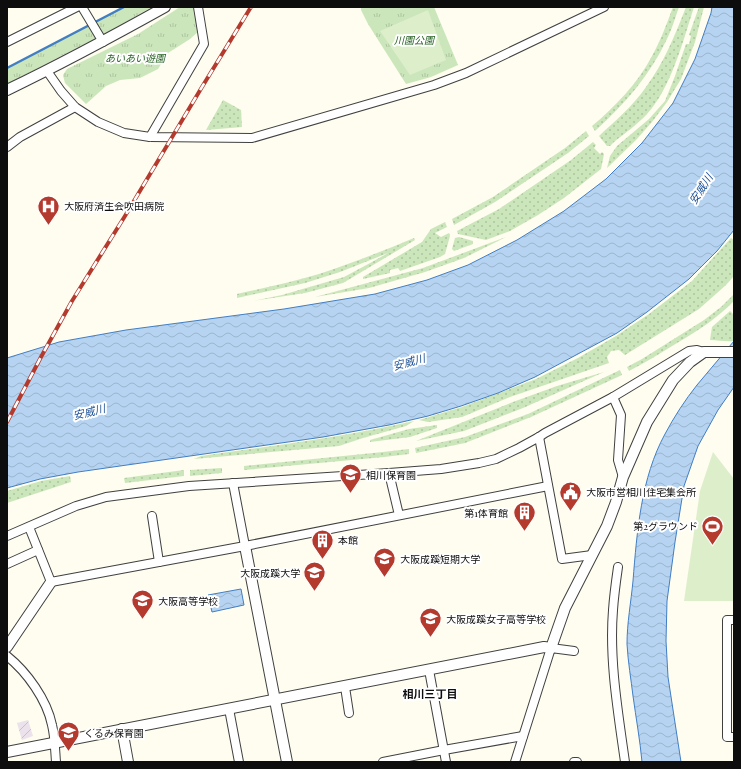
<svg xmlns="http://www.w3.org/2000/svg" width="741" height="769" viewBox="0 0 741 769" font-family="'Playfair Display','Noto Sans JP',serif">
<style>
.industrial{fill:url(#industrial-furrows)}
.grass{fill:url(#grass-dots)}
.park{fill:url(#park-tufts)}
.pitch{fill:#ddeecb}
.water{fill:url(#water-waves);stroke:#427ec4}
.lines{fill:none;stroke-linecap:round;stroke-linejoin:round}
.stream{stroke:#427ec4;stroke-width:2.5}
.minor-casing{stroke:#404040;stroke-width:10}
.tertiary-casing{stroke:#404040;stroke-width:12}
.minor{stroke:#fff;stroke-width:8}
.tertiary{stroke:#fff;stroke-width:10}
.rail-casing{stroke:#b43a2e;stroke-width:4}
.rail{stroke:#fff;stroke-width:2.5;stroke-dasharray:8;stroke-linecap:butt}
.labels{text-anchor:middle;stroke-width:4;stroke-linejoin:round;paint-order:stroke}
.park-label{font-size:10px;font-style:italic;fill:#266122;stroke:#fff}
.poi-label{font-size:10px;fill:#0d0d0d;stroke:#fff;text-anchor:start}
.water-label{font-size:11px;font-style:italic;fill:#1e5297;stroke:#fff}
.neighbourhood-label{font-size:11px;font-weight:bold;fill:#0d0d0d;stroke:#fff}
</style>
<defs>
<pattern id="industrial-furrows" width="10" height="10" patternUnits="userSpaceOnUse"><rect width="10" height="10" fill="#ebe2eb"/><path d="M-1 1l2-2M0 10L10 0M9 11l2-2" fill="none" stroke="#c8c1c8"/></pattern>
<pattern id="grass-dots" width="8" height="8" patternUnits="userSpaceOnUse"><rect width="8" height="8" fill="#cbe6ba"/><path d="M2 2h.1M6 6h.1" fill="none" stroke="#adc49f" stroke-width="1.8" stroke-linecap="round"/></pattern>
<pattern id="park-tufts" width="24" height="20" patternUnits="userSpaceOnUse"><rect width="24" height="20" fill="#cbe6ba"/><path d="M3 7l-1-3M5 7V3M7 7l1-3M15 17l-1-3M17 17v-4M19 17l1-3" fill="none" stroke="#adc49f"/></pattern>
<pattern id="water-waves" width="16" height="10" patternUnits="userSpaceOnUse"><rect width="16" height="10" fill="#b6d4f2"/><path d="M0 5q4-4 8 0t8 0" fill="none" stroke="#9bb5ce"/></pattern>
</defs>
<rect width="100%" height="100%" fill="#fefdef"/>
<polygon class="industrial" points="28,720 33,736 22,740 17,723"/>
<g class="grass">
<path d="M673,7H679C675,18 672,29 667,39C650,75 625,104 595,131L592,126C615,107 638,83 652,56C661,40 667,23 673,7Z"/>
<path d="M686,7H694C683,41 671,88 647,114C639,123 624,134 614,142L610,146H607L599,136C615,121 633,106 646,87C664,63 675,35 686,7Z"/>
<polygon points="699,7 704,7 695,42 681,79 667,102 652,122 636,140 607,168 610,156 617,146 649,119 665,101 675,76 686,44 689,44 691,36 689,35"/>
<polygon points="223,100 241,110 242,127 206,130"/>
<polygon points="586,131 589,136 568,153 495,202 454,225 452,219 493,197 565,148"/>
<polygon points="593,142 596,145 594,148 600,154 602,152 604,154 601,169 564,198 538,215 510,231 486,240 458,234 457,231 499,209 571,160"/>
<polygon points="445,222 447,227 435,233 441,237 449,233 450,236 445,254 440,257 400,271 398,268 390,270 390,273 363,279 363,277 422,242 431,229"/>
<polygon points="459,237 473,241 473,244 454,251 452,249 455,238"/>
<polygon points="506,237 464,258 425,272 369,288 315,297 423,268"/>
<path d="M414,238L415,240L343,283L305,293L253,301L282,295L344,277L372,262L388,253L340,272L305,283L237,298V294C264,288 292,282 319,274C352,263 383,251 414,238Z"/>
<polygon points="731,238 734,240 734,276 726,285 699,309 625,355 619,350 611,351 607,357 609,363 510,397 462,417 428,422 419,420 462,407 536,379 578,358 616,336 649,314 692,281"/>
<path d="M734,294V301C716,319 699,330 677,343C661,353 646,362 629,371L627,367L642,359L704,320L721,307Z"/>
<path d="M730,311L734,315V341C726,342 718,340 710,340L712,327Z"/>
<polygon points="620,370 622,375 531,417 465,443 416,453 415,448 465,437 528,414"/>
<polygon points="604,372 523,408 464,431 416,441 513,402 557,386"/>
<path d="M414,421L406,426L363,438L339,446L194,459L201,456C272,446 344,437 414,421Z"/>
<polygon points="437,425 437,428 410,437 370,442 370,440 409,429"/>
<polygon points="409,449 409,454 384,457 244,470 244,466 383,452"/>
<polygon points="222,468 222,473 190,476 190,470"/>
<polygon points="184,470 184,476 125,483 124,478"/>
<polygon points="70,476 71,482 7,503 7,491 41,481"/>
</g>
<g class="park">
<polygon points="124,7 152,7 110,31 7,84 7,68"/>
<polygon points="180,7 196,7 200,30 190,39 168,53 158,69 140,78 120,80 106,86 86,104 65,83 63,75 67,69 138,34"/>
<polygon points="361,7 434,7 458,65 431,77 406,84 368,24 361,10"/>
</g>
<g class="pitch">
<polygon points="428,10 446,60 410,75 380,31"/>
<polygon points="713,452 734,479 734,601 684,601 700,491"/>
</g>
<g class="water">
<polygon points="712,7 734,7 734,230 717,251 689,279 647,312 617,333 535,377 498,393 461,406 428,416 389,425 323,437 78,472 40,479 7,488 7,358 59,342 126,330 284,309 375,294 427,280 468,265 517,240 564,211 606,179 642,143 673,103 695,59 711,13"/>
<path d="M734,341V387L718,410L698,446L684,486L675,542L667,601L666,641L668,677L681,762H642C640,740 636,718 633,696C631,679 628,662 627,644C627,623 631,602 633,581C637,531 641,478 665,434C674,417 685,400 697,385C709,370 722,356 734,341Z"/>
<polygon points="241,589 244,605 212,612 208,595"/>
</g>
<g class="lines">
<polyline class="stream" points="7,68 124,7"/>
<defs>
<g id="minor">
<polyline points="82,7 103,42"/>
<polyline points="7,42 77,7"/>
<polyline points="47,71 61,91 75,107 98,122 124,133 150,137 252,138 434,85 466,73 604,7"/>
<polyline points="150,137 204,44 198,7"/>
<polyline points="7,147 20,137 75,107"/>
<polyline points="613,397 621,415 618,460 623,477"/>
<polyline points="539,437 562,559 592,555"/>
<polyline points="389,473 399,515"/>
<polyline points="233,483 245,546"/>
<polyline points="152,516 159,562"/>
<polyline points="29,527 51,582 245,546 548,486"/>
<polyline points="7,536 76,506 106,497 189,486 389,473 441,469 479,463 496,459 519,448 539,437 545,433 613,397 689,351 697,350 704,352"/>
<polyline points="7,564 38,550"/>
<path d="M618,567C616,581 614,595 613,610C609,660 618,712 625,762"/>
<polyline points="734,620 727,620 727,737 734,737"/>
<path d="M7,656C27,672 47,700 52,725C55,737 55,750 56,762"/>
<polyline points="429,670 446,762"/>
<polyline points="345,687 349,713"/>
<polyline points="229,709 239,762"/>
<polyline points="383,762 444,750 523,736"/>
<polyline points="515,762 551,648 574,651"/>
<polyline points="574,762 577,762"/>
</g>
<g id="tertiary">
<path d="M7,90C61,64 113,36 165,7"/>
<polyline points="245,546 287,762"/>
<polyline points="7,647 51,582"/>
<polyline points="122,729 128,762"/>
<polyline points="7,752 544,647 551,648 565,608 607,526 616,502 623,477 647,422 673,380 690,362 704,352 734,352"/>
</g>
</defs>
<use href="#minor" class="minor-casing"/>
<use href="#tertiary" class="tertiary-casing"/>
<use href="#minor" class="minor"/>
<use href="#tertiary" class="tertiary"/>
<defs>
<polyline id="rail" points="7,422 41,357 72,301 125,216 202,87 251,7"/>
</defs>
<use href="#rail" class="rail-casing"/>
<use href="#rail" class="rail"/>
</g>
<defs>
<symbol id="hospital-pin" viewBox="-11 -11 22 30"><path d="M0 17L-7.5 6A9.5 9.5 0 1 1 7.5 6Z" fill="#b43a2e" stroke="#fff"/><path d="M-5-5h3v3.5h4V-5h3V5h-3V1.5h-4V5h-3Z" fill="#fff"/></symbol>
<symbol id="school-pin" viewBox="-11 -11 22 30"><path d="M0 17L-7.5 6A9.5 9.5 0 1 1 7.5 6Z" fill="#b43a2e" stroke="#fff"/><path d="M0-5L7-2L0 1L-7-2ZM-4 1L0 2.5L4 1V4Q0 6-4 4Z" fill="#fff"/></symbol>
<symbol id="civic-pin" viewBox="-11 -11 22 30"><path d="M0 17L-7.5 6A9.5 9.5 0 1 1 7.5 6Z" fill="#b43a2e" stroke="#fff"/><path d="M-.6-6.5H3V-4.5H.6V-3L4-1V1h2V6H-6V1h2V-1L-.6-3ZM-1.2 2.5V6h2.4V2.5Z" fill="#fff"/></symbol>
<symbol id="building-pin" viewBox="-11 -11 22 30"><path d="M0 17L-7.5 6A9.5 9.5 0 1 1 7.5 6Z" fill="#b43a2e" stroke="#fff"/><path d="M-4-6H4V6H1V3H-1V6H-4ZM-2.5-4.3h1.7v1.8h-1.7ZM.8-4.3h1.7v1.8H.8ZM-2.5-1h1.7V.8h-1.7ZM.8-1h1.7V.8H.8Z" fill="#fff"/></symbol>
<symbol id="stadium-pin" viewBox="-11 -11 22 30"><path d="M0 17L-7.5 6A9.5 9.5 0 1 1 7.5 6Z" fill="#b43a2e" stroke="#fff"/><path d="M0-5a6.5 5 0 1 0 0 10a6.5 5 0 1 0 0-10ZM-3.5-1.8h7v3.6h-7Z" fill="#fff"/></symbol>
<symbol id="university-pin" viewBox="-11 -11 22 30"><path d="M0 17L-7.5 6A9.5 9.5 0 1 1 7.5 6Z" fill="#b43a2e" stroke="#fff"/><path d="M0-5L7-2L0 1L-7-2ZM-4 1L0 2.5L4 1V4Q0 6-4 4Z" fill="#fff"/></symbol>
</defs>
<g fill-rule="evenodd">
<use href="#hospital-pin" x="36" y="194" width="25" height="34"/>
<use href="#school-pin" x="338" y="462" width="25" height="34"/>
<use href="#civic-pin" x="558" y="480" width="25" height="34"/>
<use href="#building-pin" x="512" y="500" width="25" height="34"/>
<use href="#stadium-pin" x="700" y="514" width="25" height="34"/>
<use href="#building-pin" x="310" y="528" width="25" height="34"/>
<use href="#university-pin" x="372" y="546" width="25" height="34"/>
<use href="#university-pin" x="302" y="560" width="25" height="34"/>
<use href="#school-pin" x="130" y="588" width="25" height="34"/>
<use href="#school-pin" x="418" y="606" width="25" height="34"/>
<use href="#school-pin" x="56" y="720" width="25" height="34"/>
</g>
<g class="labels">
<g class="park-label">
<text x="414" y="44">川園公園</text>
<text x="135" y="62">あいあい遊園</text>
</g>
<g class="poi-label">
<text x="64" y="210">大阪府済生会吹田病院</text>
<text x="366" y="479">相川保育園</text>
<text x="586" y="496">大阪市営相川住宅集会所</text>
<text x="508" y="517" text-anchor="end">第1体育館</text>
<text x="698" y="530" text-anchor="end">第2グラウンド</text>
<text x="338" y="544">本館</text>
<text x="400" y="563">大阪成蹊短期大学</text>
<text x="300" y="577" text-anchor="end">大阪成蹊大学</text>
<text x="158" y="605">大阪高等学校</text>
<text x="446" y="623">大阪成蹊女子高等学校</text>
<text x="84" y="737">くるみ保育園</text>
</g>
<g class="water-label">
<text transform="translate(701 189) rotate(-57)" y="4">安威川</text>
<text transform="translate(409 362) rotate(-15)" y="4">安威川</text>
<text transform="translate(89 412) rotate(-14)" y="4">安威川</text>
</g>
<g class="neighbourhood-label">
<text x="430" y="698">相川三丁目</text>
</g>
</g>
<rect width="741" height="769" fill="none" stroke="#0d0d0d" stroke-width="16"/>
</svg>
